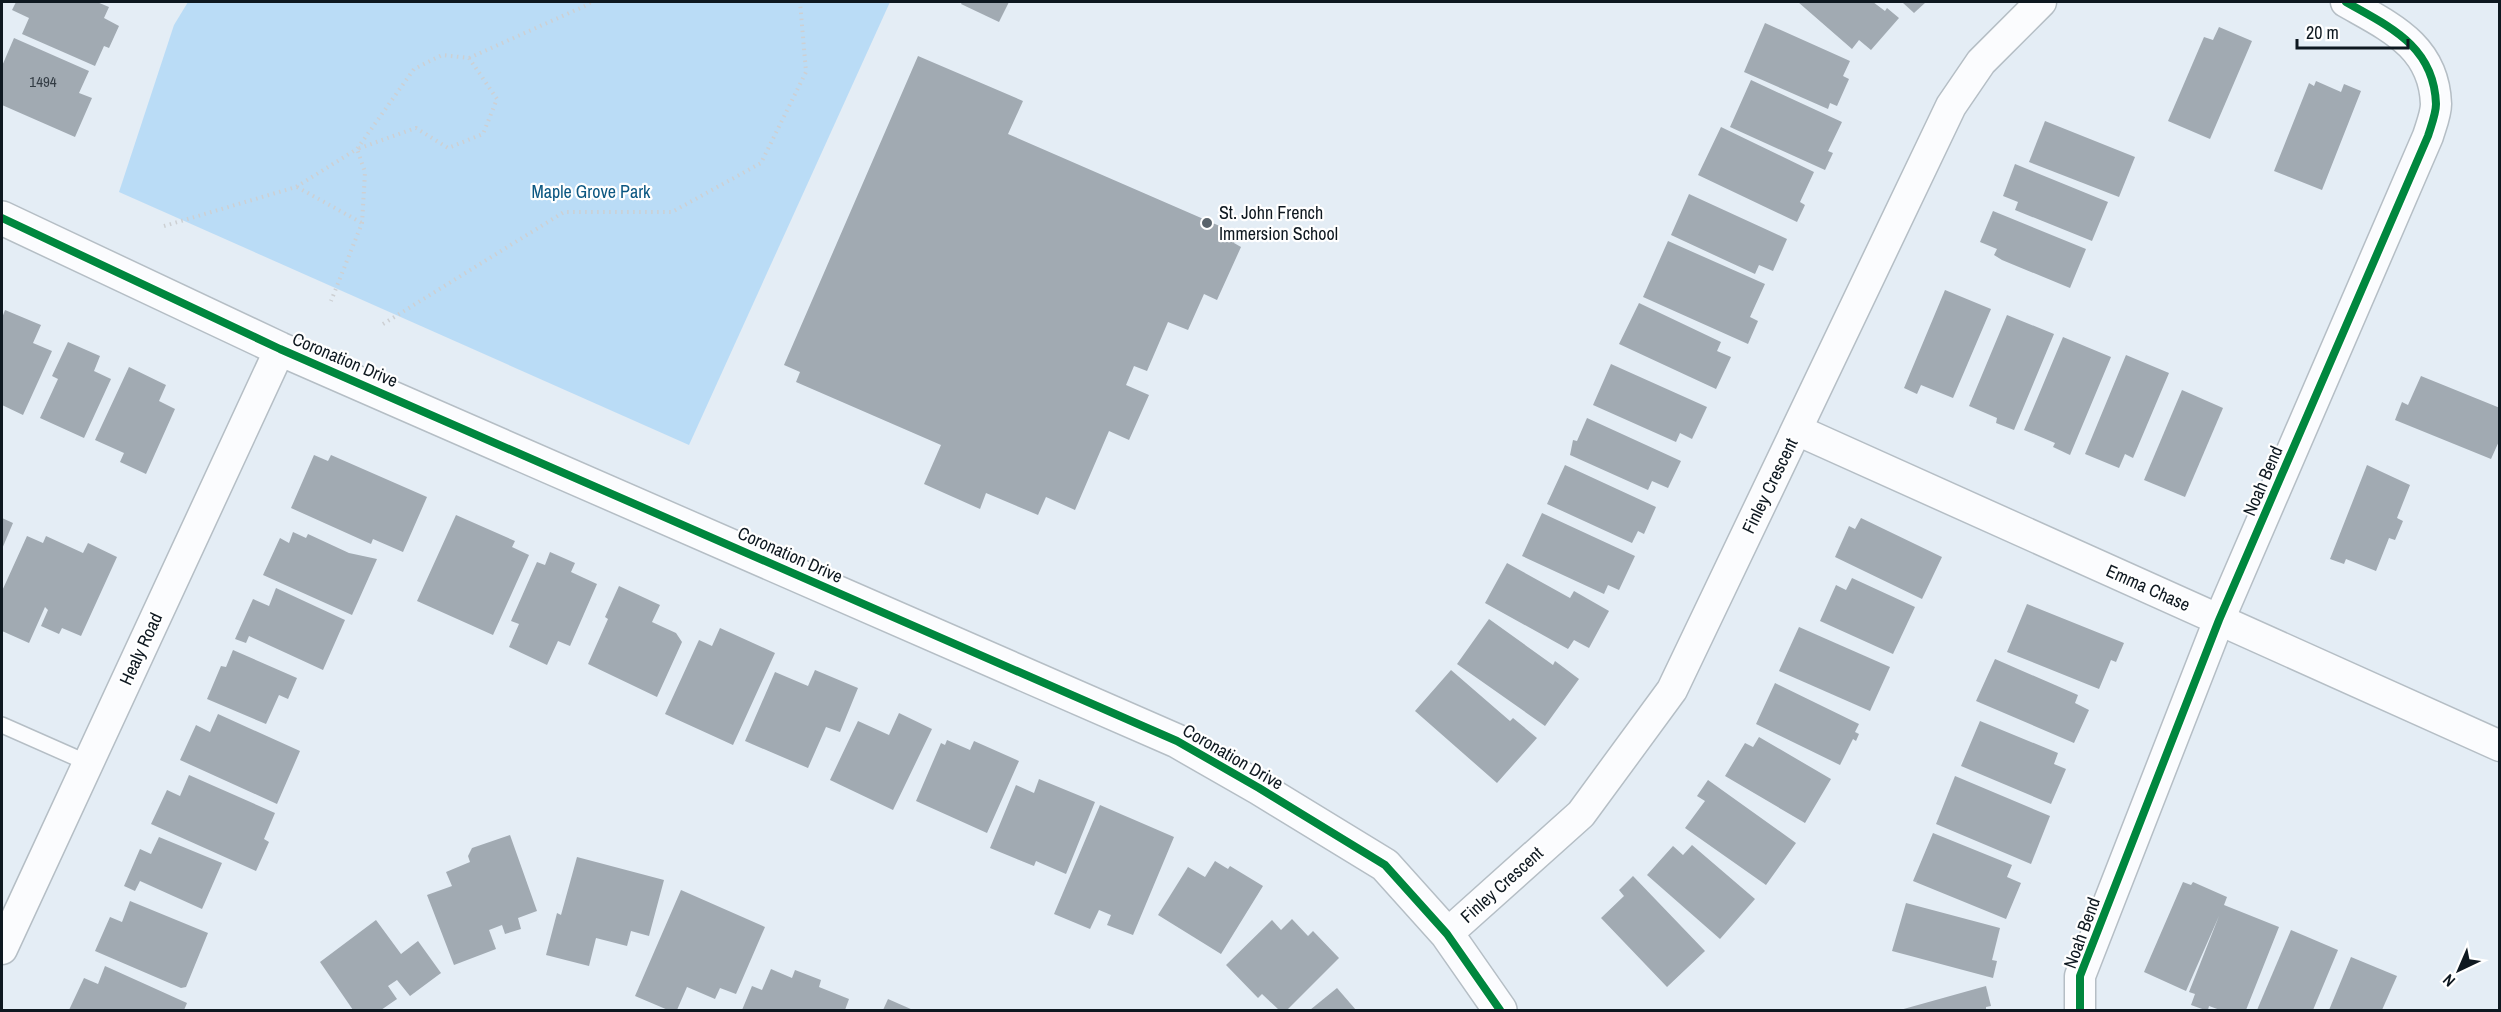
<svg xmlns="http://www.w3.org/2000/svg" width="2501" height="1012" viewBox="0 0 2501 1012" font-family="'Archivo Narrow',sans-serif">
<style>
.green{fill:#badcf6}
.building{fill:#a1aab2}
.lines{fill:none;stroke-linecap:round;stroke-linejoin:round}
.lane-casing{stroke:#b5bec5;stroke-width:18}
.street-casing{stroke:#b5bec5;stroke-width:33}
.secondary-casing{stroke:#b5bec5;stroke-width:36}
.path{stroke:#cdd0d3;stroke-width:4;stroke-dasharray:1.5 4.5;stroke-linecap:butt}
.lane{stroke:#fbfcfe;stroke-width:15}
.street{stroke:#fbfcfe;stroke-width:30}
.secondary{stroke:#fbfcfe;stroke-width:33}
.cycleway-casing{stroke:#fff;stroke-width:11}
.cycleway{stroke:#00873e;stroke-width:8}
.poi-dot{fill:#59636b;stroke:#fff;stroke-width:2}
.labels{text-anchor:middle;stroke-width:4.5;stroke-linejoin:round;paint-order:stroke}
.number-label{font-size:15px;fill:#333c44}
.park-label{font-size:18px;fill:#0d5882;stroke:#fff}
.poi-label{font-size:18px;fill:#0e1820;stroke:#fff;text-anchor:start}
.street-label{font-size:18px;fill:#0e1820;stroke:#fff}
</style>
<rect width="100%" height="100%" fill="#e4edf5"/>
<polygon class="green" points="188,2 890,2 689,445 119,192 174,25"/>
<g class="building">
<polygon points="16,2 97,2 109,7 104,18 119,26 109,48 104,46 95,66 22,34 29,18 12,10"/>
<polygon points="962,2 1009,2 999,22 961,4"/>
<polygon points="1798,2 1873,2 1885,11 1887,8 1899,18 1871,50 1859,40 1852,49"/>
<polygon points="1902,2 1926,2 1914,13"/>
<polygon points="1765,23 1850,61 1843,76 1849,79 1837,106 1830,103 1828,109 1744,72"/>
<polygon points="2219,27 2252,41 2210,139 2168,121 2204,37 2213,40"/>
<polygon points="14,38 89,71 79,93 92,98 75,137 2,105 2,66"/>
<polygon points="918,56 1023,101 1008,134 1238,234 1234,243 1241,247 1217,300 1204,294 1188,330 1168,322 1147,371 1134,366 1126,385 1149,395 1129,440 1109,431 1075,510 1046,497 1038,515 986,493 980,509 924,484 941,445 796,382 800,372 784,365"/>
<polygon points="1751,80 1842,122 1828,151 1833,153 1825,170 1730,127"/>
<polygon points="2316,81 2341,92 2344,84 2361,91 2322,190 2274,171 2309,83 2314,86"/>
<polygon points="2045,121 2135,157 2119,197 2029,162"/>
<polygon points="1721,127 1814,172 1800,202 1805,205 1797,222 1698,175"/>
<polygon points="2015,164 2108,202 2092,241 2015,210 2018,202 2003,196"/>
<polygon points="1689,194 1787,239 1773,271 1759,265 1755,274 1671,235"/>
<polygon points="1993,211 2086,249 2070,288 2002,260 1994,255 1997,249 1980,242"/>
<polygon points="1668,241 1765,284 1750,317 1758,321 1748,344 1643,297"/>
<polygon points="1945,290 1991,309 1953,398 1921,385 1917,394 1904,388"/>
<polygon points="1639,303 1721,342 1717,351 1731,357 1716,389 1619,344"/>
<polygon points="5,310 41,325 33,343 52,351 23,415 2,405 2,318"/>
<polygon points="2007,315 2054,334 2014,430 1996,423 1997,418 1969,406"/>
<polygon points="2063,337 2111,357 2070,455 2053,447 2055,443 2024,430"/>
<polygon points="68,342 100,356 94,371 111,379 84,438 40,418 58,379 52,376"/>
<polygon points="2126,355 2169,373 2133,458 2125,454 2119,468 2085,454"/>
<polygon points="1611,364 1707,407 1692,439 1680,433 1676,442 1593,405"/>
<polygon points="129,367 166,385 159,401 175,409 146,474 120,462 124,453 95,440"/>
<polygon points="2421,376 2500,408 2500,439 2491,459 2395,420 2402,402 2408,405"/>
<polygon points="2182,390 2223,408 2185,497 2144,480"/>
<polygon points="1587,418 1681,461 1668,488 1652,481 1648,490 1570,455 1573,440 1577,441"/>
<polygon points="314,455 328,461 331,455 427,497 403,552 373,539 371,544 291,508"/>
<polygon points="1565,465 1656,507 1644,534 1638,531 1632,543 1547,504"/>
<polygon points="2367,465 2410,485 2397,518 2403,521 2395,540 2389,538 2376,571 2346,559 2344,564 2330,559"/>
<polygon points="1542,513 1635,556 1619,590 1608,585 1604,594 1522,556"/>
<polygon points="456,515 515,541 512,547 529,555 493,635 417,601"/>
<polygon points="2,518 13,523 2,549"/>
<polygon points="1861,518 1942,557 1922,599 1835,557 1849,526 1855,529"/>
<polygon points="293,532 306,538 308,534 349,553 377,559 352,615 263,575 280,538 289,543"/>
<polygon points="27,536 43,543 46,536 83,553 88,543 117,557 81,636 62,628 59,634 41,626 48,610 45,607 29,643 2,631 2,591"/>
<polygon points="550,552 575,563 571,572 597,584 570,646 558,641 547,665 509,647 519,624 511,621 537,562 545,565"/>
<polygon points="1507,563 1570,598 1574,591 1609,611 1589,648 1574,640 1568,649 1485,603"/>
<polygon points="1852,578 1915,607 1893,654 1820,621 1836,585 1846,590"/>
<polygon points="619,586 660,605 652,622 676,633 682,642 657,697 588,664 608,619 605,617"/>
<polygon points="276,588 345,620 323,670 249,636 246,643 235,639 253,599 269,606"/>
<polygon points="2027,604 2124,643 2116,662 2111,660 2099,689 2007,652"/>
<polygon points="1489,619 1553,665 1555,661 1579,679 1545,726 1457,664"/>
<polygon points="1799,627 1890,667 1870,711 1779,671"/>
<polygon points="720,628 775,653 733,745 665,714 699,640 712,646"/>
<polygon points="233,650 297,678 288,699 279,695 266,724 207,699 221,666 226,667"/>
<polygon points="1995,659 2078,695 2075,703 2089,710 2074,743 1976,701"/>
<polygon points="815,670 858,688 840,732 826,727 808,768 745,741 775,672 808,686"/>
<polygon points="1451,670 1510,721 1513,718 1537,738 1497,783 1415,711"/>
<polygon points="1775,683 1859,724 1855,732 1859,734 1856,741 1853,739 1840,765 1756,724"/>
<polygon points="899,713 932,729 893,810 830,780 858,721 889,735"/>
<polygon points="218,714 300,751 277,804 180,760 196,725 210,732"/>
<polygon points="1980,721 2058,753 2054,764 2066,769 2051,804 1961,766"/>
<polygon points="1759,737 1831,779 1805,823 1725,776 1745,743 1753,747"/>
<polygon points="947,740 970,750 974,741 1019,761 987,833 916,801 941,743 945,745"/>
<polygon points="189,775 275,813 264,839 269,842 256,871 151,824 167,790 180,796"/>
<polygon points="1955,776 2050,816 2031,864 1936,824"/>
<polygon points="1039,779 1095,802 1066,874 1036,861 1034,866 990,848 1016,785 1034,793"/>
<polygon points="1708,780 1796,843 1766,885 1685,828 1705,801 1697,796"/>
<polygon points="1100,805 1174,837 1133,935 1107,925 1111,915 1099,910 1090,929 1054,914"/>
<polygon points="1933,833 2012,865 2007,877 2021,883 2006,919 1913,881"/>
<polygon points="510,835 537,911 518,918 521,929 505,934 502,925 489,930 496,949 454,965 427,895 452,886 446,872 470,862 468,856 472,848"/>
<polygon points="159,837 222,863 202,909 140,881 135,891 124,886 140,849 151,854"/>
<polygon points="1692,845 1755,899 1720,939 1647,875 1673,846 1683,855"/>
<polygon points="577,857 664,880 649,936 631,931 627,946 596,938 589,966 546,955 557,913 561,915"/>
<polygon points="1215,861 1228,869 1230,866 1263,886 1221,954 1158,915 1188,867 1205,877"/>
<polygon points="1633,876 1705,951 1667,987 1601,918 1624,896 1619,890"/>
<polygon points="2183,882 2191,885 2193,882 2227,897 2224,905 2279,927 2246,1010 2220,1010 2209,1006 2208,1010 2205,1010 2191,1005 2195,994 2189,992 2219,916 2186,991 2144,972"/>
<polygon points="681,890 765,927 736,994 720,988 715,999 687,987 677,1010 668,1010 635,996"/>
<polygon points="130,901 208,933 186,987 181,988 95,951 110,917 122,922"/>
<polygon points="1906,903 2000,928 1992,960 1997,961 1993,978 1892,951"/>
<polygon points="1292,919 1308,936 1313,931 1339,958 1287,1010 1279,1010 1262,994 1258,998 1226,965 1272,920 1281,930"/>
<polygon points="376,920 401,954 418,941 441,973 410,996 397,980 388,986 397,999 381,1010 353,1010 320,962"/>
<polygon points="2291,930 2338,950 2313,1010 2257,1010"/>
<polygon points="2351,957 2397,976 2382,1010 2329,1010"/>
<polygon points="105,966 187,1003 184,1010 69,1010 84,978 98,984"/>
<polygon points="771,969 792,978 795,970 821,980 819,987 849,999 845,1010 742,1010 752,986 762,990"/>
<polygon points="1986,986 1991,1006 1986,1007 1986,1010 1900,1010"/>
<polygon points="1337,988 1356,1010 1310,1010"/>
<polygon points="888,999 913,1010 883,1010"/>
</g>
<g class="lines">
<defs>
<polyline id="lane" points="2,725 88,763"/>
<g id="street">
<polyline points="1797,430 2500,746"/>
<polyline points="1447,934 1581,814 1672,690 1951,106 1981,62 2041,2"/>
<polyline points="2,949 280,349"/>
<path d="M2080,1010V976L2219,620L2428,136C2431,126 2436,114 2436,104C2434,46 2390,27 2346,2"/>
</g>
<polyline id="secondary" points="2,218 280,349 1177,741 1259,788 1385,865 1447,934 1500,1010"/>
</defs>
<use href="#lane" class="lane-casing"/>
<use href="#street" class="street-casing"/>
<use href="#secondary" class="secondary-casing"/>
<g class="path">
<polyline points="469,58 587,5 591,2"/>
<polyline points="297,187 362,223"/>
<polyline points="164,226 296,187 357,149 414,69 442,55 469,58 497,99 483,134 448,148 416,128 357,149 365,172 362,223 331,301"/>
<polyline points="383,324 564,212 672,212 761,163 806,72 800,2"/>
</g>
<use href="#lane" class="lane"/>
<use href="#street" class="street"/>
<use href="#secondary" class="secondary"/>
<defs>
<g id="cycleway">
<polyline points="2,218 280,349 1177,741 1259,788 1385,865 1447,934 1500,1010"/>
<path d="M2080,1010V976L2219,620L2428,136C2431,126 2436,114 2436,104C2434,46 2390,27 2346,2"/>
</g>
</defs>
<use href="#cycleway" class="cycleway-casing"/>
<use href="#cycleway" class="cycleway"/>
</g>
<circle class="poi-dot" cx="1207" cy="223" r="6"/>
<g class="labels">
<g class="number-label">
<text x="43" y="87">1494</text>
</g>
<g class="park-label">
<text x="591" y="198">Maple Grove Park</text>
</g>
<g class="poi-label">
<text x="1219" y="219">St. John French<tspan x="1219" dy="21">Immersion School</tspan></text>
</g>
<g class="street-label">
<text transform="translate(345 360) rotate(23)" y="6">Coronation Drive</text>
<text transform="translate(2263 481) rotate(-67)" y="6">Noah Bend</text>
<text transform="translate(1770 486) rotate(-64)" y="6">Finley Crescent</text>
<text transform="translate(790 555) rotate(24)" y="6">Coronation Drive</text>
<text transform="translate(2148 588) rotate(24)" y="6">Emma Chase</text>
<text transform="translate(141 649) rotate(-65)" y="6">Healy Road</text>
<text transform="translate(1233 757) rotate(30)" y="6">Coronation Drive</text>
<text transform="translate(1502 885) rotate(-42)" y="6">Finley Crescent</text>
<text transform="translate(2082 933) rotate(-70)" y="6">Noah Bend</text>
</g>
</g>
<rect width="2501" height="1012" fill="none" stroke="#0e1820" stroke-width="6"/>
<g transform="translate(2459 970) rotate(224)" stroke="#ffffff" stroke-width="4.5" paint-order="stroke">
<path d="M0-4.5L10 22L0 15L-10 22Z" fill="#0e1820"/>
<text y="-9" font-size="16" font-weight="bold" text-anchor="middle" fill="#0e1820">N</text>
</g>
<path d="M2297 39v9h111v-9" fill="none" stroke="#0e1820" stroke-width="3"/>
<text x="2306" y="39" font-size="18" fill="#0e1820" stroke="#ffffff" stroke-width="4.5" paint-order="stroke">20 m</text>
</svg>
